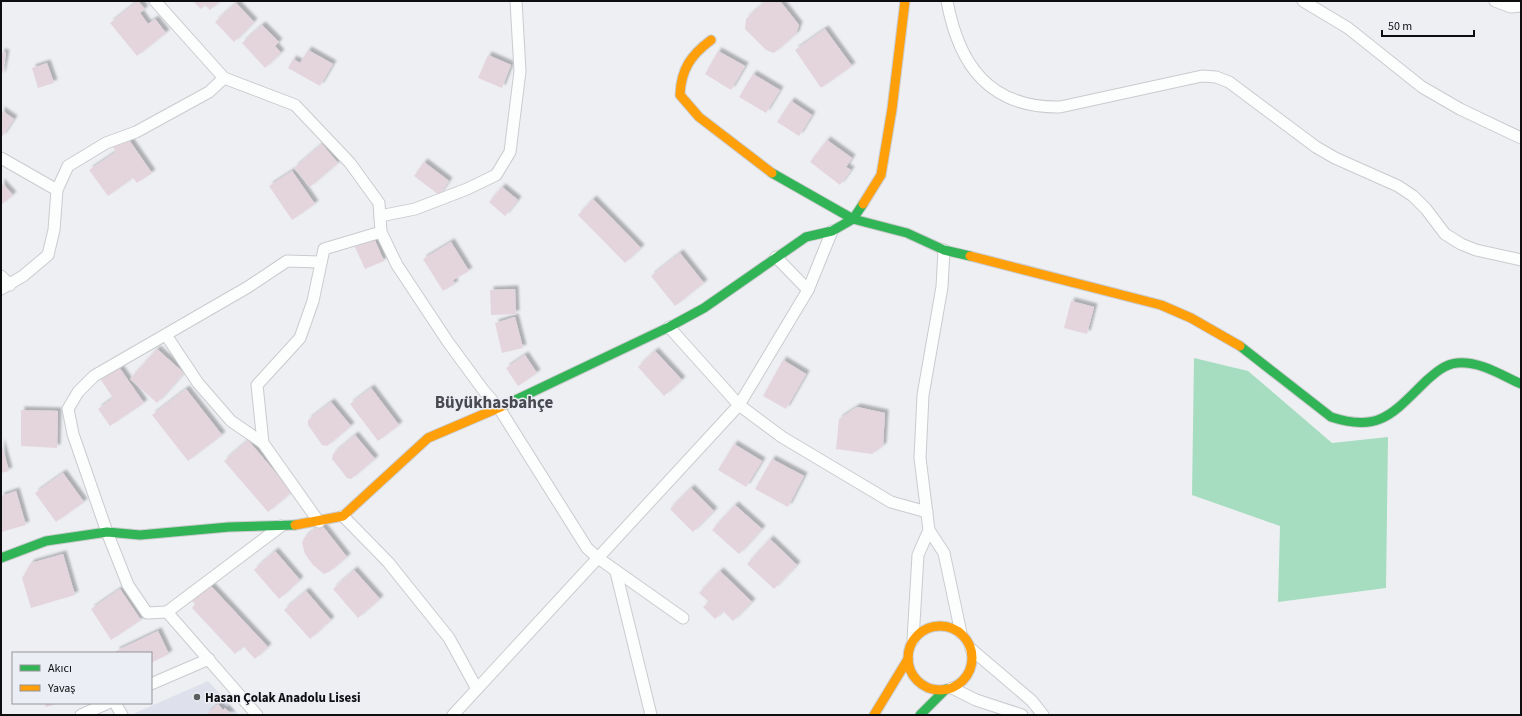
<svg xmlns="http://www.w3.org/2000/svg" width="1522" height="716" viewBox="0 0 1522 716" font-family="'Source Sans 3',sans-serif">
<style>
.built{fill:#dee1eb}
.forest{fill:#a6ddc0}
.building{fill:#e4d5dc;filter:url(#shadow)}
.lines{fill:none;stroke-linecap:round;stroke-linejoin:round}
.street-casing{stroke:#cacbce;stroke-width:13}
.fast-casing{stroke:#cacbce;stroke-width:11}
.slow-casing{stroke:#cacbce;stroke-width:11}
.street{stroke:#fcfdfd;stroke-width:11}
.fast{stroke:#30b455;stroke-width:9}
.slow{stroke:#ff9f0a;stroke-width:9}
.poi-dot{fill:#5c5d5f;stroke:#eceef5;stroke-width:1.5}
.labels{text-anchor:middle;stroke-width:3;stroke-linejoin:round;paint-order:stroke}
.poi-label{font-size:13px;font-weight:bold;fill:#0e0e10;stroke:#eceef5;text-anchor:start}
.district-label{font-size:17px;font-weight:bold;fill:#484a4f;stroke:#eceef5}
</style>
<defs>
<filter id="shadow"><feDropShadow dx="3.5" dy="-3.5" stdDeviation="1" flood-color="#0004"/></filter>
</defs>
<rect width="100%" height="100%" fill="#eeeff3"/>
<polygon class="built" points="208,681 239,715 135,715 135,713"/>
<polygon class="forest" points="1194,358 1248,371 1332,443 1388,437 1386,588 1278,602 1280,526 1192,495"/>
<g class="building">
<polygon points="138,1 145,9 140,13 148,24 155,19 166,33 137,56 110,23"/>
<polygon points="193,1 220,1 210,10 205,5 201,9"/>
<polygon points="766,1 780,1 799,25 796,34 774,53 766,50 745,29 746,19"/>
<polygon points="236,3 254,22 234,42 215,22"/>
<polygon points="262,25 279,42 275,46 281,53 265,68 242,43"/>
<polygon points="825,29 852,66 821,88 795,50"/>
<polygon points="308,50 333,64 320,86 288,68 293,59 300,63"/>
<polygon points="718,51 745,66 731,90 705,74"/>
<polygon points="1,52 6,53 2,75 1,75"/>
<polygon points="488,55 511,65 502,88 478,78"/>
<polygon points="47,63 54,83 38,88 32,68"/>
<polygon points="753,74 780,90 766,113 739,97"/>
<polygon points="791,101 812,115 799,136 777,122"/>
<polygon points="1,110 14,119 1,138"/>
<polygon points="127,137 152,173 137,183 133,178 108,196 89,170 116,152 113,147"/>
<polygon points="827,140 852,158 846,167 851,170 840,185 810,162"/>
<polygon points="322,144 338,163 310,187 294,168"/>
<polygon points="424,162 449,181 439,195 414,176"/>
<polygon points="292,171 315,204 292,220 269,186"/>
<polygon points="1,182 13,195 1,205"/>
<polygon points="502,187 518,200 505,216 489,202"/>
<polygon points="593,199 641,248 625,263 578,215"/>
<polygon points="373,236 384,261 365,269 354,245"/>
<polygon points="451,242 469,271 453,280 455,284 443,291 423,259"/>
<polygon points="680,253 704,283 675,306 651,276"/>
<polygon points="515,289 516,314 491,315 490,290"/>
<polygon points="1071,301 1094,307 1087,334 1064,328"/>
<polygon points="515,317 523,348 502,353 495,323"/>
<polygon points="157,349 184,373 157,403 130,379"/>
<polygon points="655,351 682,380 664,396 638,367"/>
<polygon points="525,355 537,373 518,386 506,368"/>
<polygon points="783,360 806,374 786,409 763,396"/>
<polygon points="119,367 144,403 110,426 98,409 113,398 101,380"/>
<polygon points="371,388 399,425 378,441 350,404"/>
<polygon points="186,389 222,435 188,461 152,415"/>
<polygon points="331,402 351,426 327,446 322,445 308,425 308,420"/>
<polygon points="857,407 885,413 883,446 872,454 836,449 839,419"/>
<polygon points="21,410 58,411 57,448 21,446"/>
<polygon points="355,435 375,459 351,479 347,478 332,459 333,454"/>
<polygon points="248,440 292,492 268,512 224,461"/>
<polygon points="1,442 9,471 1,473"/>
<polygon points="734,444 762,461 746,487 718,470"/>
<polygon points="772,459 804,476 788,507 755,489"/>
<polygon points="63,473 84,502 56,522 35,493"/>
<polygon points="691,488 714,511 693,532 670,509"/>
<polygon points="16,491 26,525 1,532 1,496"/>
<polygon points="735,505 762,529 739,554 712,530"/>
<polygon points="321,524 347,557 329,572 324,574 313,565 305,554 302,543 304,538"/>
<polygon points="770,539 797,565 774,589 747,564"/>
<polygon points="275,551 300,580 279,599 254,570"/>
<polygon points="63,554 75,595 31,608 22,578 31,563"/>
<polygon points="354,570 380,599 358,618 333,589"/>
<polygon points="720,571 752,602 733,621 723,611 715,619 703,607 709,602 699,593"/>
<polygon points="210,585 268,647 255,659 243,646 235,654 192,608 195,604 192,601"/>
<polygon points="120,589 141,620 111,640 91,609"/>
<polygon points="306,591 331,620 310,639 284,610"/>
<polygon points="158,631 169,654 151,663 151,653 117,653 116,651"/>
<polygon points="45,703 59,703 46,707"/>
<polygon points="218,704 223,710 225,708 232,715 206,715"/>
</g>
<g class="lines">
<defs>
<g id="street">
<polyline points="155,1 224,78 295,105 350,163 379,203 381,232 397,265 448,342 484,391 499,408 587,548 598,558 683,618"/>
<path d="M947,1C959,66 990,108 1060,107L1202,76L1216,77L1229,82L1316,147L1335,158L1398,186L1413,196L1426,209L1445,234L1461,244L1476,250L1521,260"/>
<polyline points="1303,1 1348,28 1422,87 1460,109 1521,138"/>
<polyline points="1495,1 1511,7 1521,6"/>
<polyline points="1,158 57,190"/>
<polyline points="380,216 415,209 467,189 496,175 510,152 520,71 516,1"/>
<polyline points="944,250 942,287 923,395 920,458 929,530 944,553 961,633"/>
<polyline points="776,257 808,290"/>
<polyline points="1,276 10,285"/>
<polyline points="1,289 23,276 48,255 54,230 57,190 68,166 106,143 136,132 178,109 209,92 224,78"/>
<polyline points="669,327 739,405 782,437 891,502 927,512"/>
<polyline points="166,335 198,383 231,421 263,443"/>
<polyline points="343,516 388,562 449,638 477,689"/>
<polyline points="319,522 263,443 257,385 300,338 313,301 324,249 381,232"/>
<polyline points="616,572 651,715"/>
<polyline points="167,612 147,613 128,585 107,532 73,434 68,409 78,392 94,376 248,287 287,261 321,262"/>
<polyline points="913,640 918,555 929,530"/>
<polyline points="971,649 1032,701 1043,715"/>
<polyline points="151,684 209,659"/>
<polyline points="952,688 976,700 1022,715"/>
<polyline points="115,703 122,715"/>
<polyline points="81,715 108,703"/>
<polyline points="257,715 167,612 281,526"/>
<polyline points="453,715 739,405 808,290 832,231"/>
</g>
<g id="fast">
<polyline points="772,173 853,219 907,233 944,250 970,256"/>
<path d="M1240,346L1331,417C1380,433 1393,413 1426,381C1435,373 1445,364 1457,363C1480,361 1501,375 1521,384"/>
<polyline points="505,405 669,327 704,308 806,237 832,231 853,219 863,204"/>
<polyline points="1,558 46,541 107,532 140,535 229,527 295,525"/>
<polyline points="920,715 946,689"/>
</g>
<g id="slow">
<path d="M711,40C691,55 681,69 680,95L699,117L772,173"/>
<polyline points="863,204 881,175 892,109 905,1"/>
<polyline points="970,256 1161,305 1191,318 1240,346"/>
<polyline points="295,525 343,516 428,438 505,405"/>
<circle cx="940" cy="658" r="32"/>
<polyline points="874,715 908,659"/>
</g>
</defs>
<use href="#street" class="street-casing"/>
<use href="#fast" class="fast-casing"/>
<use href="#slow" class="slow-casing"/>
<use href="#street" class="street"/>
<use href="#fast" class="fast"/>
<use href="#slow" class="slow"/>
</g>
<circle class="poi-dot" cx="197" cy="697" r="4"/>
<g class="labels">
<g class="poi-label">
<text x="205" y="702">Hasan Çolak Anadolu Lisesi</text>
</g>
<g class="district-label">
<text x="494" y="408">Büyükhasbahçe</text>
</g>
</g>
<rect width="1522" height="716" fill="none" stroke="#0e0e10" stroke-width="4"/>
<rect x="12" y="652" width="140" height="52" fill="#eceef5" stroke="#939499"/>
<rect x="20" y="665" width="20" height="6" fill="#30b455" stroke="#939499"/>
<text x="48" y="672" font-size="12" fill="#0e0e10">Akıcı</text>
<rect x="20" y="685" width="20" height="6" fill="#ff9f0a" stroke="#939499"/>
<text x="48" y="692" font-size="12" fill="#0e0e10">Yavaş</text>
<path d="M1382 30v6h92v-6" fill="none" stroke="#0e0e10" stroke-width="2"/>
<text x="1388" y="30" font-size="12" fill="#0e0e10" stroke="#eceef5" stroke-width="3" paint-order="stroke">50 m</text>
</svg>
